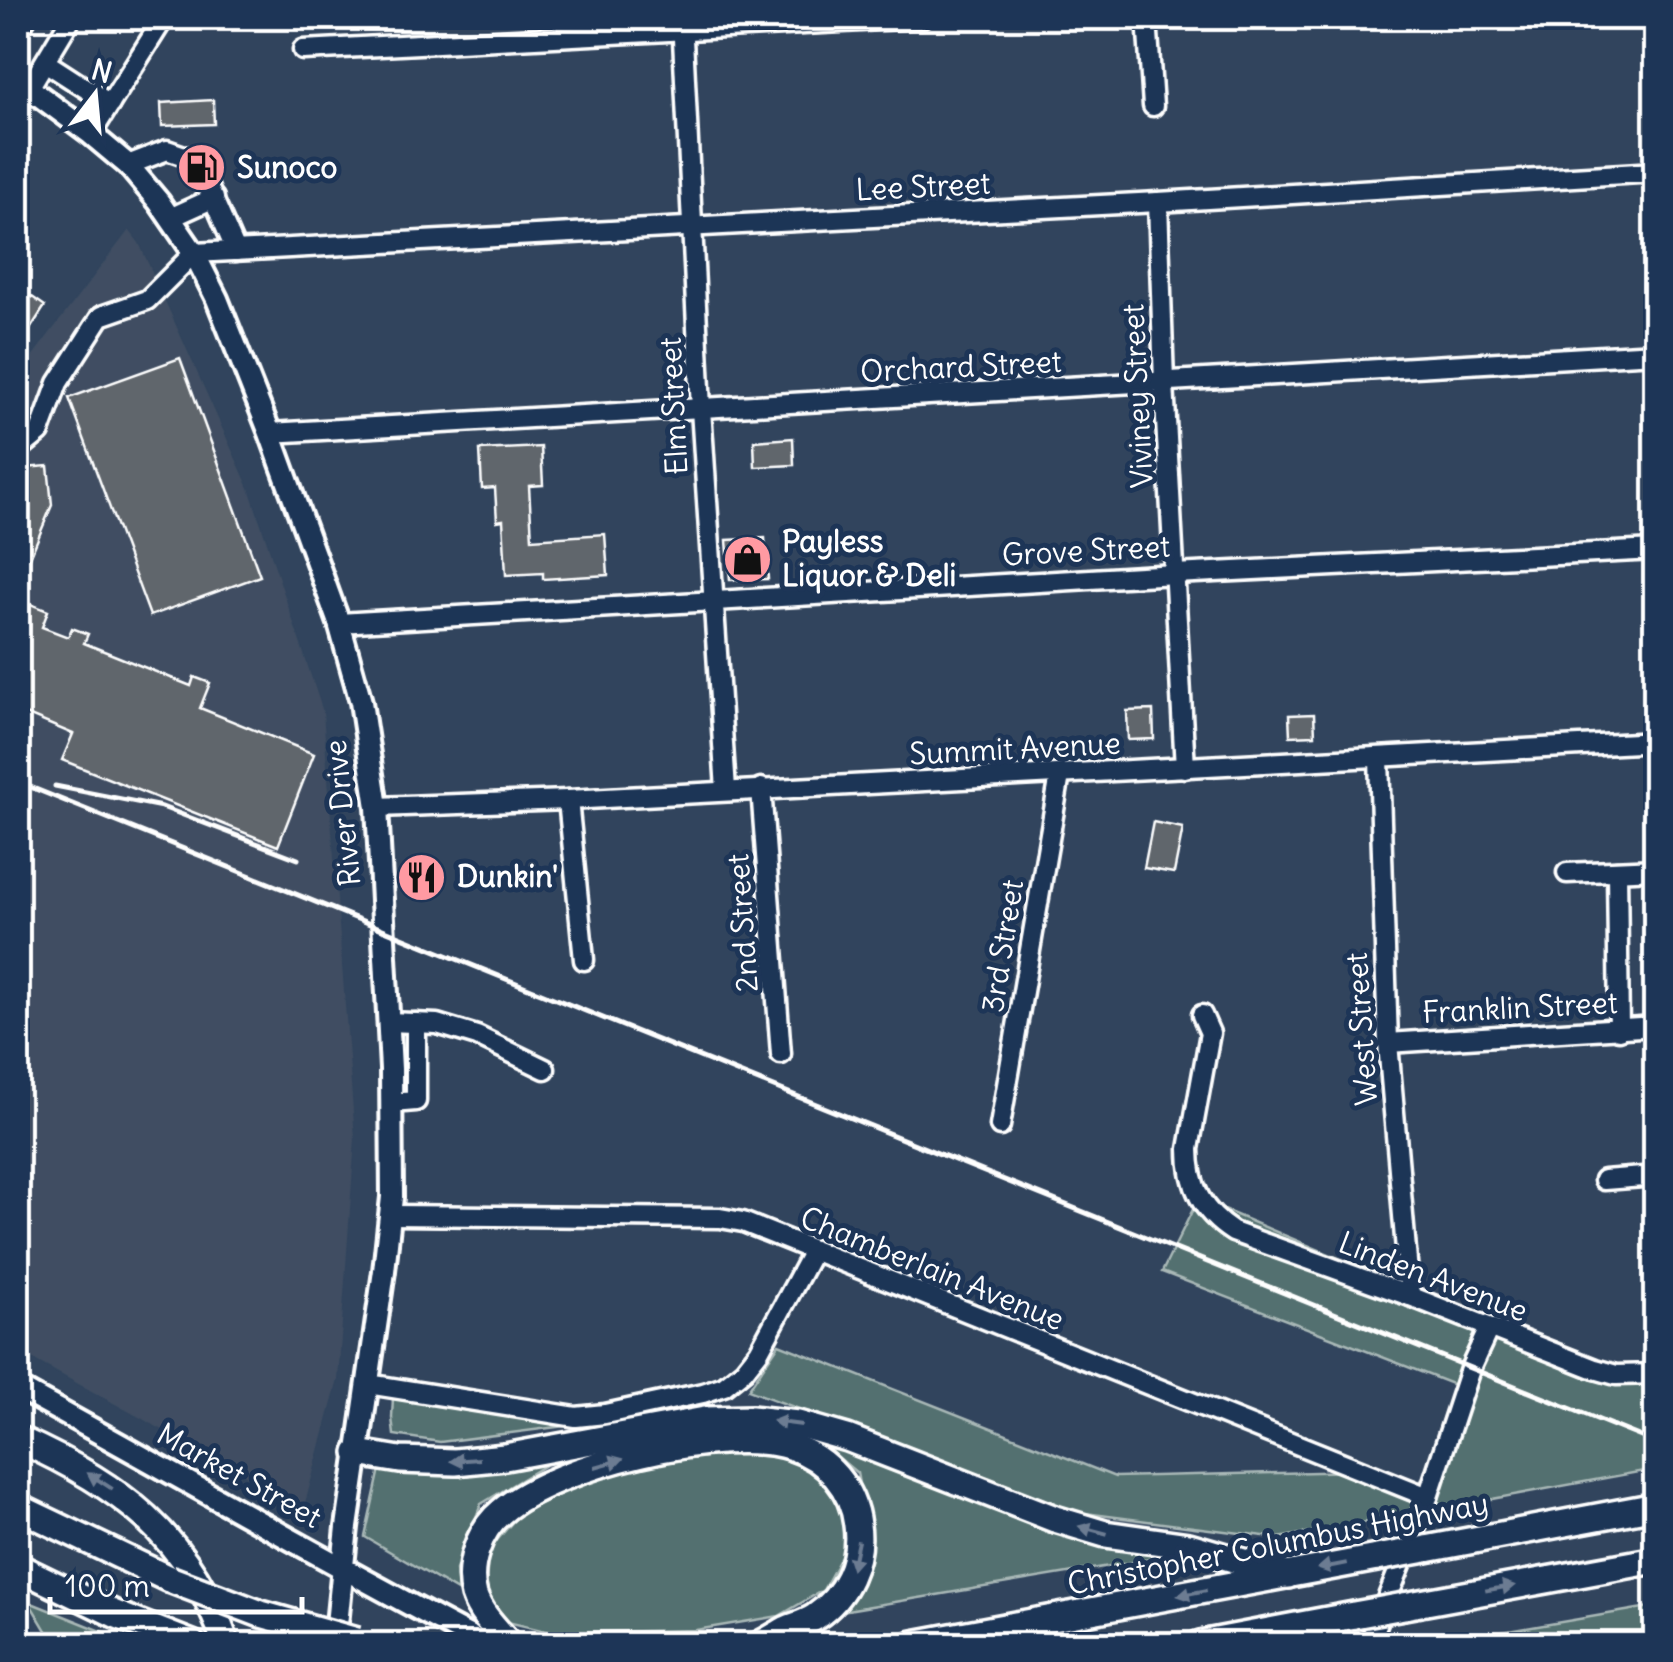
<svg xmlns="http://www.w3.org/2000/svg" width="1673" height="1662" viewBox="0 0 1673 1662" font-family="Delius,sans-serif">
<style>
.built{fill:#3f4e62}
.green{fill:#53706f;stroke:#a9b8b7;stroke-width:2.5}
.building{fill:#60666c;stroke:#fff;stroke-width:2.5}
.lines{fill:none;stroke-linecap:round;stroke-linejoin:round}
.minor-casing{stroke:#fff;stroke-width:25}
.major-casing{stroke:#fff;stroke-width:28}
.highway-casing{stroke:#fff;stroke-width:32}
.minor{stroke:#1d3557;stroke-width:18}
.major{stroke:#1d3557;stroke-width:20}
.highway{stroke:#1d3557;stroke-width:25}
.rail{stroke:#fff;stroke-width:5}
.highway-bridge-casing{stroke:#fff;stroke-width:32;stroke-linecap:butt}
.highway-bridge{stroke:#1d3557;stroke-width:25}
.oneway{fill:#6c7c92}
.labels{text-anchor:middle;stroke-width:10;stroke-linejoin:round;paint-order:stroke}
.poi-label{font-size:30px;font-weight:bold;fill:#fff;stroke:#1d3557;text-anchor:start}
.street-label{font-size:30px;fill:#fff;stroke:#1d3557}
</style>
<rect width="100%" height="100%" fill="#31445d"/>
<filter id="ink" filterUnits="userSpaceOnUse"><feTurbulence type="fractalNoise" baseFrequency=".01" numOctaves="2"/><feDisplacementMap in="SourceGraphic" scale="20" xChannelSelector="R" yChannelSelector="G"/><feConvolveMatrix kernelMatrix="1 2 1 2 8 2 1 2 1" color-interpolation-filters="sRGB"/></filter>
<g filter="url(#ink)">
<polygon class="built" points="129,230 139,243 249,488 323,712 355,1138 338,1380 304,1507 18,1351 18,375"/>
<g class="green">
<polygon points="1198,1199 1615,1374 1655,1373 1655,1469 1279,1538 1077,1512 748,1390 779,1344 1115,1477 1358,1471 1427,1494 1465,1389 1162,1272"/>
<polygon points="393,1397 565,1426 440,1442 394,1435 392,1418"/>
<polygon points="809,1433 1062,1530 1163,1557 835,1612 855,1593 870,1542 857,1473"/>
<polygon points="755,1448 807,1461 841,1495 848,1544 823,1590 779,1616 696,1630 554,1633 503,1621 485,1592 489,1550 520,1513 600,1475 685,1453"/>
<polygon points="555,1459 481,1504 456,1570 459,1592 365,1537 380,1469"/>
<polygon points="29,1602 134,1644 54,1644"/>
<polygon points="1655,1606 1655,1644 1432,1644"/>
</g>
<g class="building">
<polygon points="213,100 214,124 162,126 161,103"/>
<polygon points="18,287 45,306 18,348"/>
<polygon points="180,358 260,576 150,616 69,398"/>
<polygon points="793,438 794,465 755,467 754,441"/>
<polygon points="541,447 543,485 529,486 532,539 605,534 608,575 543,579 543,573 506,575 503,520 497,521 495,488 482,489 480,450"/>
<polygon points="48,466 52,505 18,586 18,522 27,500 24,468"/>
<polygon points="765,538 768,579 730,580 727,540"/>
<polygon points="18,599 48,611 42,627 68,637 72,628 88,634 84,643 191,686 194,677 210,683 200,708 314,754 278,846 62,760 73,734 18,711"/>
<polygon points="1153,710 1154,739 1128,740 1127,711"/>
<polygon points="1314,714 1315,735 1290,736 1289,715"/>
<polygon points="1153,822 1183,828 1174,873 1144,868"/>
</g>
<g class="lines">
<defs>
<g id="minor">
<polyline points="682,18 701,409 726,790"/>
<polyline points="1147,18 1153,106"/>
<polyline points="18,31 26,18"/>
<polyline points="303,50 921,18"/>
<polyline points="45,62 110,104"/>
<polyline points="29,88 71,18"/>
<polyline points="91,134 164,18"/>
<polyline points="128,165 167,150 193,159"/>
<polyline points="205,180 236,251"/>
<polyline points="1158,202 1164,383 1185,768"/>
<polyline points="170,218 214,198"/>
<polyline points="270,433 1656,353"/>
<polyline points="18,450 40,432 58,383 101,316 147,300 194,253 1158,202 1656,172"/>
<polyline points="339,623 1175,574 1656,550"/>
<polyline points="1379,758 1388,1043 1410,1296"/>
<polyline points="761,788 781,1054"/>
<polyline points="568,800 584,960"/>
<polyline points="377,807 568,800 1656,742"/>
<polyline points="1617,871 1619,1030"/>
<polyline points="1567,873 1656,869"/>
<path d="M1202,1015L1210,1033L1189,1149C1189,1186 1202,1212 1233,1232L1410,1296L1595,1369L1616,1375L1656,1374"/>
<polyline points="389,1022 437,1024 477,1036 545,1069"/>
<polyline points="1388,1043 1656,1026"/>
<polyline points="392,1103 416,1101 416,1023"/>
<polyline points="1000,1126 1060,775"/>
<polyline points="1604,1180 1656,1176"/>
<polyline points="391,1215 720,1218 743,1222 1428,1497"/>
<polyline points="368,1384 576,1417 605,1414 703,1393 724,1386 744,1370 759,1351 813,1251"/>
<polyline points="1369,1644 1428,1497 1470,1369 1489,1328"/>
</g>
<g id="major">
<polyline points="18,80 91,134 128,165 159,202 194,253 217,299 270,433 339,623 361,702 377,807 391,1069 392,1197 384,1271 347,1527 335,1644"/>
<path d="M18,1388C173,1473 327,1562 484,1644"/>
</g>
<g id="highway">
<path d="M18,1439C119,1484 189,1535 226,1644"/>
<polyline points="358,1453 400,1460 455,1462 505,1457 705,1420 751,1419 798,1424 847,1438 1055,1519 1105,1534 1189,1546 1288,1575"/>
<polyline points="18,1507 169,1579"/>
<polyline points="1426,1549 1656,1506"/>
<polyline points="18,1567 115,1614 192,1644"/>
<polyline points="1404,1606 1656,1560"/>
<path d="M509,1644C497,1630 480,1614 474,1595C466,1567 479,1530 501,1512C555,1465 724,1424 792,1447C827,1458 853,1489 857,1525C862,1561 845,1597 815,1617C806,1623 797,1625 787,1629C778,1634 769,1640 761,1644"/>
<polyline points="913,1644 1377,1558"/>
<polyline points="1200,1644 1354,1615"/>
</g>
</defs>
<use href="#minor" class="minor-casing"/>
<use href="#major" class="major-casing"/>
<use href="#highway" class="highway-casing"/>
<use href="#minor" class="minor"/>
<use href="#major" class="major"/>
<use href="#highway" class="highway"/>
<g class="rail">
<polyline points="18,782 1656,1443"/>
<polyline points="55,786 162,807 298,859"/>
</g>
<defs>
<g id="highway-bridge">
<polyline points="1377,1558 1426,1549"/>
<polyline points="169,1579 261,1614 357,1641"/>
<polyline points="1354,1615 1404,1606"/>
</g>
</defs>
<use href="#highway-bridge" class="highway-bridge-casing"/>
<use href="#highway-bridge" class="highway-bridge"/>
</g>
<defs><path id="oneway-solid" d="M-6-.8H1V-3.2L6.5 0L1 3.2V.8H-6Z" transform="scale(2.5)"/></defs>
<g class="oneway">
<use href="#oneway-solid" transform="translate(787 1423) rotate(-172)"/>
<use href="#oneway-solid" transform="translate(465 1460) rotate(176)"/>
<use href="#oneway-solid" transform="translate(609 1463) rotate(-16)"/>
<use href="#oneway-solid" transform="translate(100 1481) rotate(-147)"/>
<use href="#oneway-solid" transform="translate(1093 1530) rotate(-165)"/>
<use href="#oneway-solid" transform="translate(855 1555) rotate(102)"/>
<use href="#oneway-solid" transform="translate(1332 1566) rotate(169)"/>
<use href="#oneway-solid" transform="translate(1500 1588) rotate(-10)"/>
<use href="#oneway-solid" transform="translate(1192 1593) rotate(169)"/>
</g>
</g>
<defs>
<symbol id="fuel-disc" viewBox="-11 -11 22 22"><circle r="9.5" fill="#ff9aa2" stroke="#1d3557"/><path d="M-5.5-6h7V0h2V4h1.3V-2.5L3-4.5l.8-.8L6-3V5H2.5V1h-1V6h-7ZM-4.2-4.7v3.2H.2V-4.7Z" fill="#111"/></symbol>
<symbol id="shop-disc" viewBox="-11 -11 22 22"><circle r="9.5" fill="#ff9aa2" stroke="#1d3557"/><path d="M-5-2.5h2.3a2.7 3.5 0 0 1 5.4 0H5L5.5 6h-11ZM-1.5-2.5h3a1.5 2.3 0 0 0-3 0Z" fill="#111"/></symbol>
<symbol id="restaurant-disc" viewBox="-11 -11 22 22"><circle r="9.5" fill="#ff9aa2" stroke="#1d3557"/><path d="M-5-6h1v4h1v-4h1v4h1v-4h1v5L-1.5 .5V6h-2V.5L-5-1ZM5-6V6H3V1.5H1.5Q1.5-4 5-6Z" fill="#111"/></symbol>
</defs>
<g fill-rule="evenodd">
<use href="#fuel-disc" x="174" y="140" width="55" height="55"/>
<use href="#shop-disc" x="720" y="532" width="55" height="55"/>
<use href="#restaurant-disc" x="394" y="850" width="55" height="55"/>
</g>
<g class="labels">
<g class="poi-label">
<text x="237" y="178">Sunoco</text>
<text x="782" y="552">Payless<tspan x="782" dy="34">Liquor &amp; Deli</tspan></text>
<text x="457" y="887">Dunkin'</text>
</g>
<g class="street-label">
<text transform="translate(923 187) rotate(-3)" y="10">Lee Street</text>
<text transform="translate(961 367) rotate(-3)" y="10">Orchard Street</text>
<text transform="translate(1138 396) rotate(-93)" y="10">Viviney Street</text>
<text transform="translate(674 406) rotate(-93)" y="10">Elm Street</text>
<text transform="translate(1086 551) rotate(-3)" y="10">Grove Street</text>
<text transform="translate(1015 749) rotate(-3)" y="10">Summit Avenue</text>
<text transform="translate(343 813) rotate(-96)" y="10">River Drive</text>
<text transform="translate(743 923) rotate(-94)" y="10">2nd Street</text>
<text transform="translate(1003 946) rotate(-81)" y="10">3rd Street</text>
<text transform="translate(1520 1008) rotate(-3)" y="10">Franklin Street</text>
<text transform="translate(1362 1029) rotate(-94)" y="10">West Street</text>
<text transform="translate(932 1269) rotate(22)" y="10">Chamberlain Avenue</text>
<text transform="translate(1433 1277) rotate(21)" y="10">Linden Avenue</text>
<text transform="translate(239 1476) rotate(29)" y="10">Market Street</text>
<text transform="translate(1278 1544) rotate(-11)" y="10">Christopher Columbus Highway</text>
</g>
</g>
<rect width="1673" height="1662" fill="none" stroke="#1d3557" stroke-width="60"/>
<rect x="30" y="30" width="1613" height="1602" fill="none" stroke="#fff" stroke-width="4" filter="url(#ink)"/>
<g transform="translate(95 95) rotate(16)" stroke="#1d3557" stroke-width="8" paint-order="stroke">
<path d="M0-8L18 38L0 25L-18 38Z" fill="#ffffff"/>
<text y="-15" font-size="28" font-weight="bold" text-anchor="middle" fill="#ffffff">N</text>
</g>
<path d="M50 1597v15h252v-15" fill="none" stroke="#ffffff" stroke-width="5"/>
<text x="65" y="1597" font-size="30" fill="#ffffff" stroke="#1d3557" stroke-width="8" paint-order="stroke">100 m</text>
</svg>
